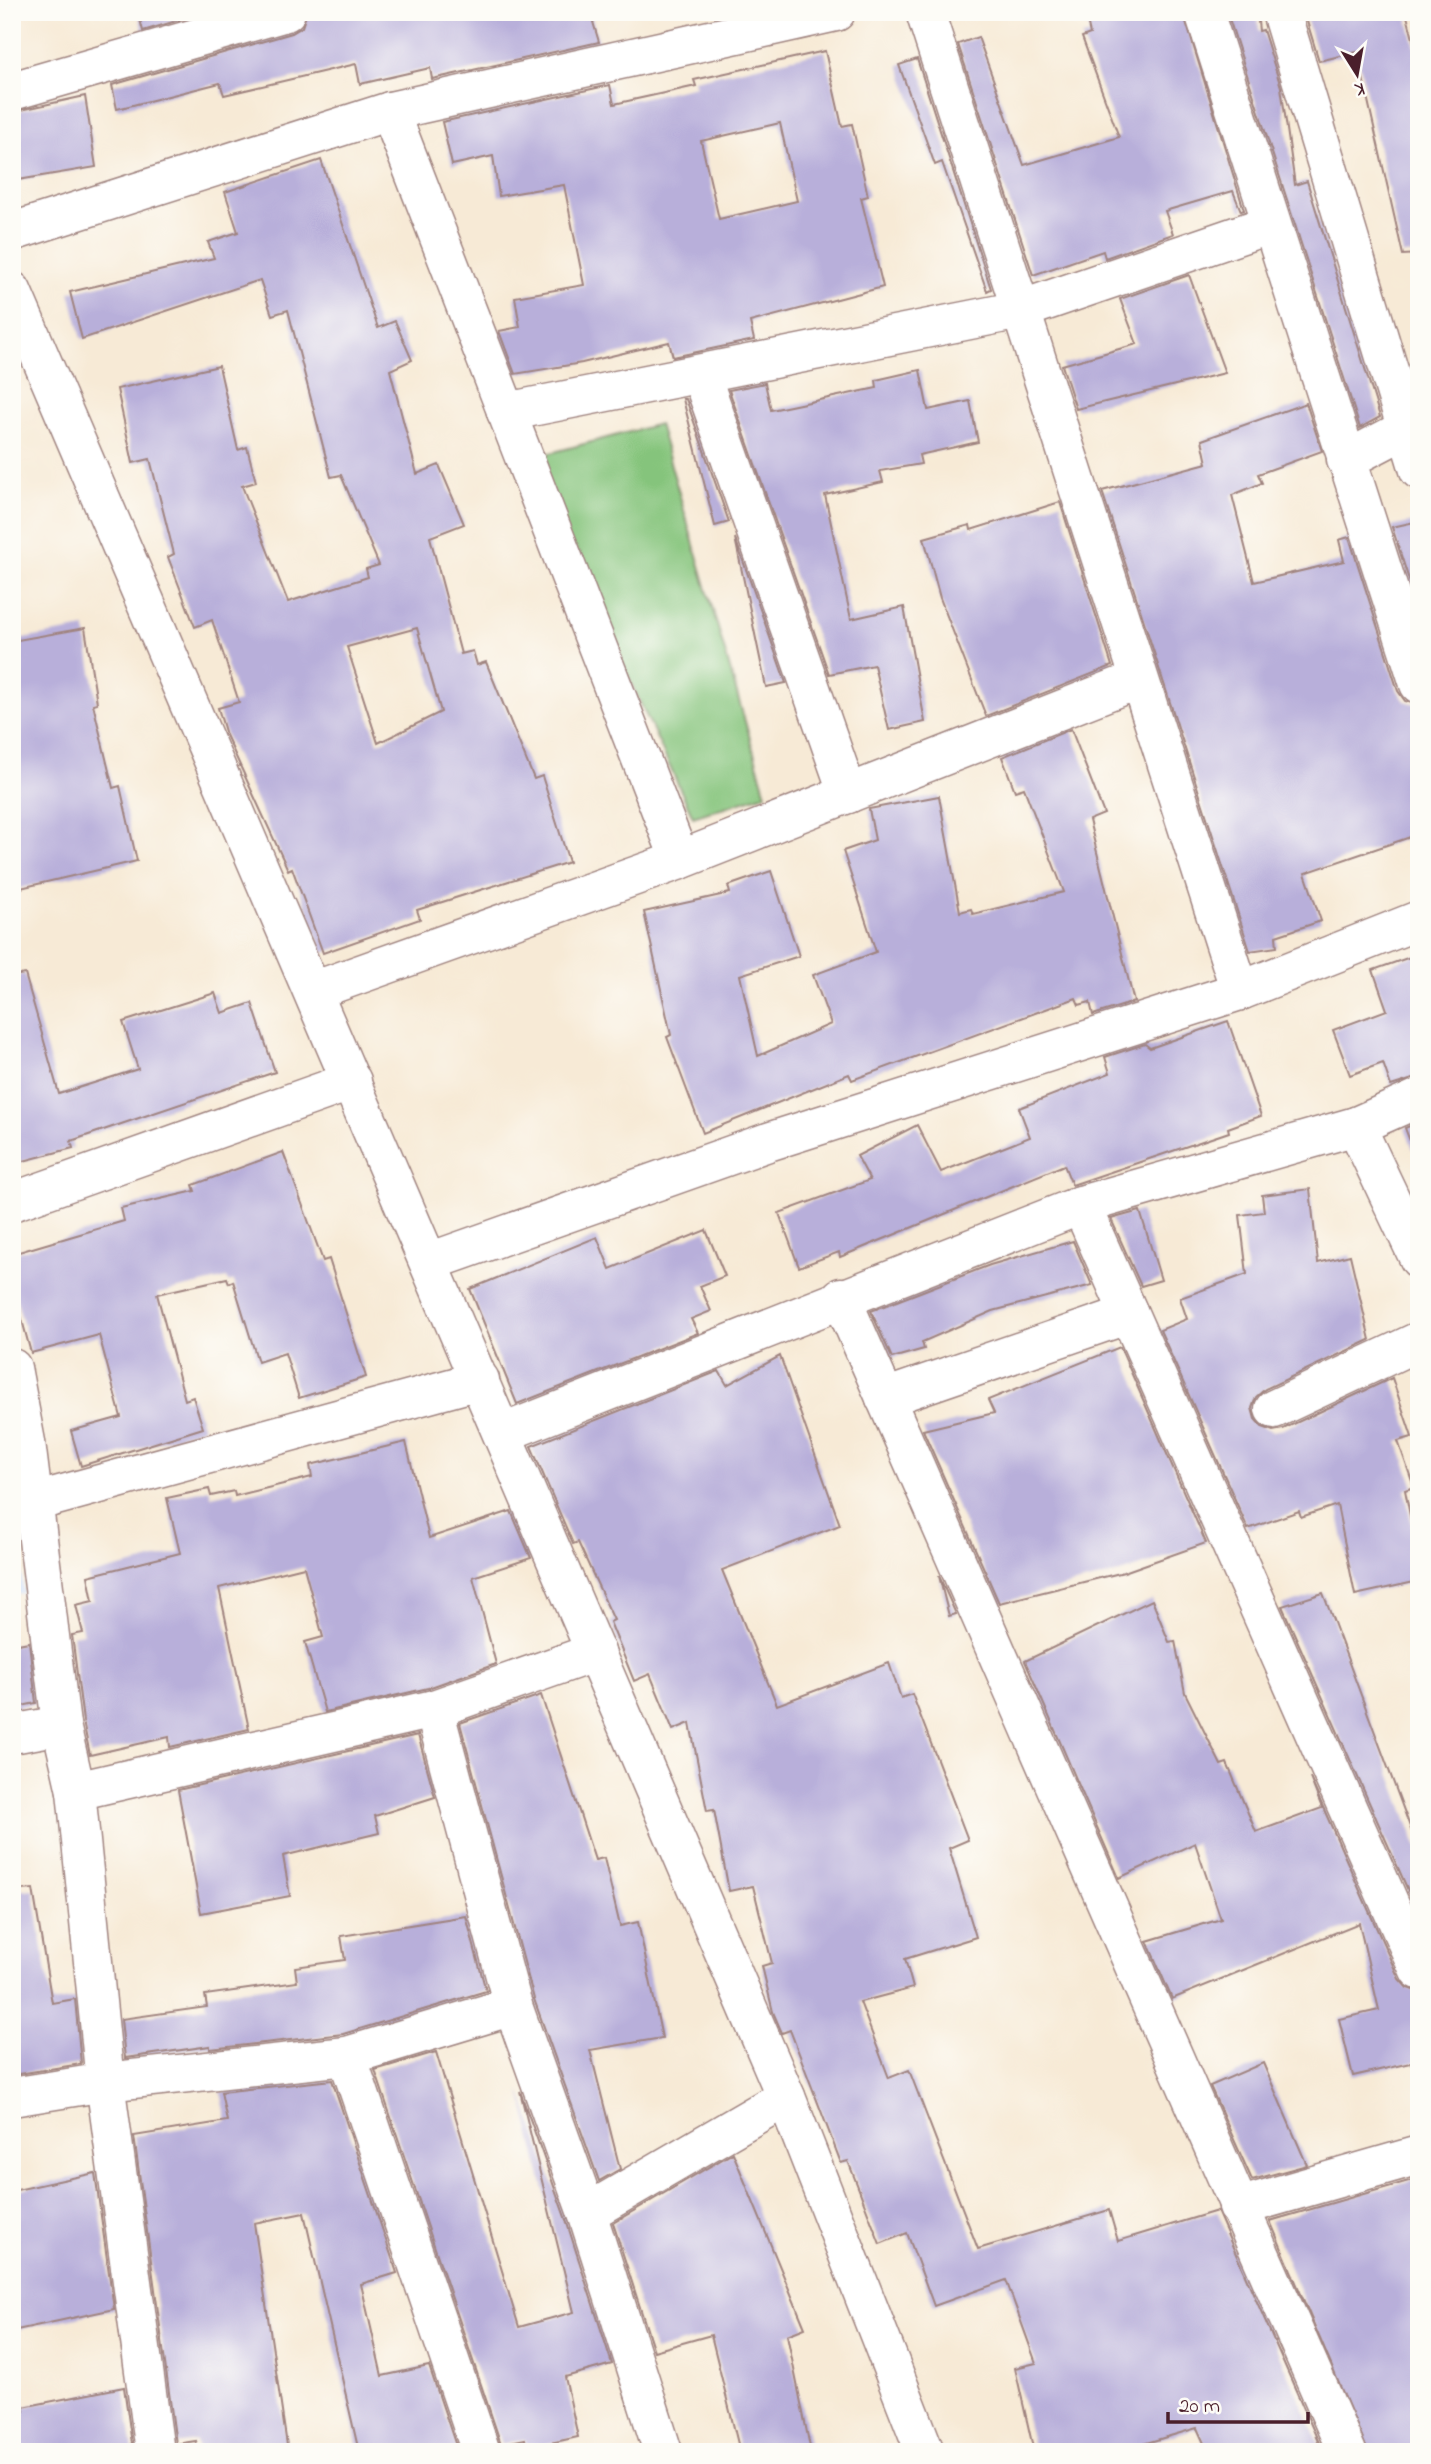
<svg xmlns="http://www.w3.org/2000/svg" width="1431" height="2464" viewBox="0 0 1431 2464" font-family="'Indie Flower',sans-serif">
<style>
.built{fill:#cbdcf9}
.green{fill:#85c47b;stroke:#687253;stroke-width:2}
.building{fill:#b8afda;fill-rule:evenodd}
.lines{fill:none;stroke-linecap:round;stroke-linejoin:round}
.minor-casing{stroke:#a08480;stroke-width:41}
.secondary-casing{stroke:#a08480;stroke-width:41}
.minor{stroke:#fff;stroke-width:38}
.secondary{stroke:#fff;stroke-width:38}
</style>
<rect width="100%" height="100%" fill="#fdfcf7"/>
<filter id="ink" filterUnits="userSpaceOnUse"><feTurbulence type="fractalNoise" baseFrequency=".0143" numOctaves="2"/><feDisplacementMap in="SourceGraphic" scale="14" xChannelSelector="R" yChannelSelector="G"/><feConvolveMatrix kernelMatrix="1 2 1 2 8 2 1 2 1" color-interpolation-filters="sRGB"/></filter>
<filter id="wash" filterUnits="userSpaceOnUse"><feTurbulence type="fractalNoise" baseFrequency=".00686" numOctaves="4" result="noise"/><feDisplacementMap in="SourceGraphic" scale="28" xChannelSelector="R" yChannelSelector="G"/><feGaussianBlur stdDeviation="1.57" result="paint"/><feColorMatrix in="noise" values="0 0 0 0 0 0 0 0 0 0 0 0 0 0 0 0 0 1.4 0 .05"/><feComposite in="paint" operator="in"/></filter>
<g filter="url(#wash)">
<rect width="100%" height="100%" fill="#f7ead6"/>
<polygon class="built" points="12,1510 24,1593 12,1595"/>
<polygon class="green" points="659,424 766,794 693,817 528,459"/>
<g id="blocks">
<g class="building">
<polygon points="138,12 206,12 143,31"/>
<polygon points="307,12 590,12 599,42 432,79 430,68 360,84 356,64 224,95 220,83 117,109 112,85 292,33 302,27"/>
<polygon points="1085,12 1183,12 1244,210 1241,211 1233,191 1165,211 1173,234 1105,258 1103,251 1033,275 958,44 978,37 1024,165 1119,137 1082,37 1090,34"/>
<polygon points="1227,12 1257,12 1259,31 1263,30 1281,87 1295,185 1307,181 1380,417 1360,428"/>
<polygon points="1330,12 1406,12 1419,62 1419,254 1403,255 1357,52 1319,61 1306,18"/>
<path d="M825,51L842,126L852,124L868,196L861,198L883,287L750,322L754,340L673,357L669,342L582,363L515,374L499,331L520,327L515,297L584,285L564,185L499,196L493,156L452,165L442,122L610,85L614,104L696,86L694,80ZM780,123L797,201L719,219L701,141Z"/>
<polygon points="917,59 991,289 987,291 942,162 935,165 899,65"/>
<polygon points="85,96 96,167 12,181 12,112"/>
<path d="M321,160L378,328L395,321L412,360L390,370L417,474L439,465L464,524L430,537L461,654L473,651L477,665L486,662L534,779L542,776L569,862L417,910L420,919L323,953L292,868L288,870L226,735L218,708L239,702L212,620L195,627L168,557L174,554L150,459L133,463L117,389L219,366L238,450L247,447L256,482L242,486L288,602L368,577L366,569L379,565L341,475L331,477L288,310L272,315L260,280L82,339L70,292L214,258L208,242L238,232L225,192ZM417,628L441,712L378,743L347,647Z"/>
<polygon points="1189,275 1225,373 1076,409 1062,365 1137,344 1120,299"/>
<polygon points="920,370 928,410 970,401 978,442 919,455 921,464 880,471 883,482 825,495 851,619 904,607 925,722 889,730 874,665 829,674 729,390 765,383 771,410 877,388 876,380"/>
<polygon points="683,399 686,399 729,522 715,526"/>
<polygon points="1306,403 1322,451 1258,474 1262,483 1232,495 1254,582 1344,561 1339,540 1349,537 1398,691 1405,701 1419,705 1419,834 1305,873 1321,921 1276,936 1277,947 1250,951 1102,491 1207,463 1202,440"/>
<polygon points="1060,502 1112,666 986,716 940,598 924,538 970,525 971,530"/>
<polygon points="1419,521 1419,611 1392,527"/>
<polygon points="735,538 786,683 766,687"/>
<polygon points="85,628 97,703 93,704 113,788 120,786 137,861 12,890 12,641"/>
<polygon points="1071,729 1104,814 1089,820 1134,1002 1093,1015 1090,1002 1079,1005 1076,998 852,1080 849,1074 703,1133 667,1037 671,1035 644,912 730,893 728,886 771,871 799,956 740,975 758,1056 831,1024 813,975 876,952 843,851 875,840 869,809 939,796 960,912 971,909 973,914 1064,892 1024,788 1015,791 1002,757"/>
<polygon points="1419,954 1419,1077 1391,1086 1383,1063 1350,1075 1333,1030 1387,1010 1373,970"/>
<polygon points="25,974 59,1094 138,1069 123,1022 215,993 222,1013 252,1003 275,1072 71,1141 73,1148 12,1164 12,976"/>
<polygon points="1228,1021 1261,1116 1228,1128 1229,1132 1072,1185 1064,1165 840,1257 839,1252 799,1267 779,1213 870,1180 857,1156 917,1125 941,1172 1030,1137 1019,1108 1110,1073 1105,1057 1145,1044 1150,1048"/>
<polygon points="1419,1122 1419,1148 1413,1149 1405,1128"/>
<polygon points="283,1152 323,1261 329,1259 366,1377 299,1398 285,1353 258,1362 233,1281 229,1283 227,1278 157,1294 185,1400 193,1397 203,1428 81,1466 71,1431 121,1417 99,1335 31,1353 12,1283 12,1254 124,1221 121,1208 195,1191 193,1185"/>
<polygon points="1310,1189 1318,1263 1350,1255 1370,1340 1265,1389 1256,1397 1252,1408 1255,1419 1262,1427 1273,1431 1283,1429 1392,1378 1412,1437 1398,1441 1414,1487 1405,1490 1419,1562 1419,1581 1355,1595 1337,1505 1301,1517 1299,1511 1248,1529 1160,1330 1187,1319 1180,1298 1247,1274 1240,1215 1264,1212 1262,1195"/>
<polygon points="1140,1211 1161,1280 1141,1286 1111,1219"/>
<polygon points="706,1230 725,1276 700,1286 711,1311 691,1319 698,1333 517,1404 470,1289 597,1237 610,1269"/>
<polygon points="1073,1241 1092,1285 993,1311 922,1342 924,1349 892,1358 871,1311 990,1265"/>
<polygon points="1120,1347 1206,1543 1124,1572 999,1603 923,1430 994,1413 988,1400"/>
<polygon points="780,1356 840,1525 722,1570 777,1705 889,1663 901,1698 912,1694 968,1840 949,1848 976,1937 905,1959 913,1988 860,2002 889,2078 909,2070 978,2249 1109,2210 1118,2241 1217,2211 1323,2452 1208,2452 1197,2428 1116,2452 1034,2452 1015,2368 1036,2363 1006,2280 934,2306 907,2233 880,2244 848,2161 841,2163 790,2030 782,2033 773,2012 762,1966 772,1963 753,1886 729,1891 714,1810 707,1811 690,1723 673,1730 650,1674 634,1681 610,1622 614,1620 578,1542 573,1544 531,1446 719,1371 727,1385"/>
<polygon points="406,1442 429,1538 511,1511 531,1558 473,1577 496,1664 428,1688 325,1712 305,1642 323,1637 304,1567 219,1588 249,1729 170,1747 169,1737 90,1755 83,1721 72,1635 83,1633 76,1605 93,1601 88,1576 180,1553 167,1498 209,1489 211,1496 234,1491 235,1496 312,1477 310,1465"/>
<polygon points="939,1576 956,1614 949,1616"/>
<polygon points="1323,1593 1419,1851 1419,1915 1282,1606"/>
<polygon points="1152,1600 1169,1642 1175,1641 1185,1693 1221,1765 1227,1763 1256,1832 1322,1808 1310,1778 1399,1979 1407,1988 1419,1992 1419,2061 1353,2076 1339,2019 1379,2010 1359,1923 1172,1999 1147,1941 1221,1919 1195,1843 1119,1878 1025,1661"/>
<polygon points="29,1642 36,1703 12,1708 12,1645"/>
<polygon points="541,1695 595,1860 604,1858 620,1926 638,1922 662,2038 590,2050 620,2169 599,2181 534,1999 460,1723"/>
<polygon points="418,1735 435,1797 375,1816 379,1833 283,1856 290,1896 201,1913 178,1790"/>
<polygon points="33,1889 52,2003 75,1999 81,2064 12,2075 12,1891"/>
<polygon points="466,1916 486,1991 343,2034 210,2049 210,2046 125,2058 121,2019 207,2007 205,1995 297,1982 295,1967 345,1960 341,1936"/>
<polygon points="436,2052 519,2327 574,2312 520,2091 566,2220 612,2364 565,2377 578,2437 527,2448 525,2439 501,2444 375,2070"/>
<polygon points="1263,2063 1307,2165 1252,2180 1210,2086"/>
<polygon points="332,2080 397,2273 361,2284 382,2376 429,2366 458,2452 359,2452 304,2213 254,2223 288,2452 198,2452 196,2441 176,2444 134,2136 227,2121 221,2092"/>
<polygon points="733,2153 805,2328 787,2335 811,2452 740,2452 711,2335 654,2351 613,2223"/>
<polygon points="95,2173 114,2309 12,2331 12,2191"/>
<polygon points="1419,2178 1419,2452 1368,2452 1270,2221"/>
<polygon points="124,2387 133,2451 12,2452 12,2416 24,2411 23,2407"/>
</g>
</g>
</g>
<g filter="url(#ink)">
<use href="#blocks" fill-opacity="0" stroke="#a08480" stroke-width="2"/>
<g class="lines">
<defs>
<g id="minor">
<polyline points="925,12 1240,991"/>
<polyline points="1204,12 1419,684"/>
<polyline points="1281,12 1419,470"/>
<polyline points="12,91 286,12"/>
<polyline points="390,111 680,860"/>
<polyline points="12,232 390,111 836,12"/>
<polyline points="701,375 848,794"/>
<polyline points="506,412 1020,310 1271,224"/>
<polyline points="1346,460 1419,422"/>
<polyline points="313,991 680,860 1139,679"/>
<polyline points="1356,1126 1419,1259"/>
<polyline points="12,1202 352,1081"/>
<polyline points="1081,1205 1419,1970"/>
<polyline points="429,1262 768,1142 1240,991 1419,920"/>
<polyline points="841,1297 1347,2452"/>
<polyline points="12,1368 26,1442 61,1725 76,1791 105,2082 155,2452"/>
<polyline points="885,1398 1129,1314"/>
<polyline points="1274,1409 1419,1341"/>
<polyline points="503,1433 1081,1205 1356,1126 1419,1098"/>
<polyline points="34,1502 480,1380"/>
<polyline points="434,1709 513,2006 587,2213 663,2452"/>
<polyline points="12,1734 61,1725"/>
<polyline points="76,1791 434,1709 596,1652"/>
<polyline points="347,2056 481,2452"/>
<polyline points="12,2097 105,2082 347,2056 513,2006"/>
<polyline points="1238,2207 1419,2155"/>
<polyline points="587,2213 786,2097"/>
</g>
<polyline id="secondary" points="12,291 786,2097 925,2452"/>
</defs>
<use href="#minor" class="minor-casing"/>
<use href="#secondary" class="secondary-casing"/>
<use href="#minor" class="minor"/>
<use href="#secondary" class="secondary"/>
</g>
</g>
<rect width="1431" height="2464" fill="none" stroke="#fdfcf7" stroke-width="42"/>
<g transform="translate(1357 74) rotate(169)" stroke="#fdfcf7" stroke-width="5" paint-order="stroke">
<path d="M0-5L12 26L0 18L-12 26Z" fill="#4a1f2b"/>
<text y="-10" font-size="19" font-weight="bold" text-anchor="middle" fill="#4a1f2b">K</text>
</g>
<path d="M1168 2412v10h140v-10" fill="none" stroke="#4a1f2b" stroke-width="3.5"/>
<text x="1179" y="2412" font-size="21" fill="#4a1f2b" stroke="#fdfcf7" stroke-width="5" paint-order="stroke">20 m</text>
</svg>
